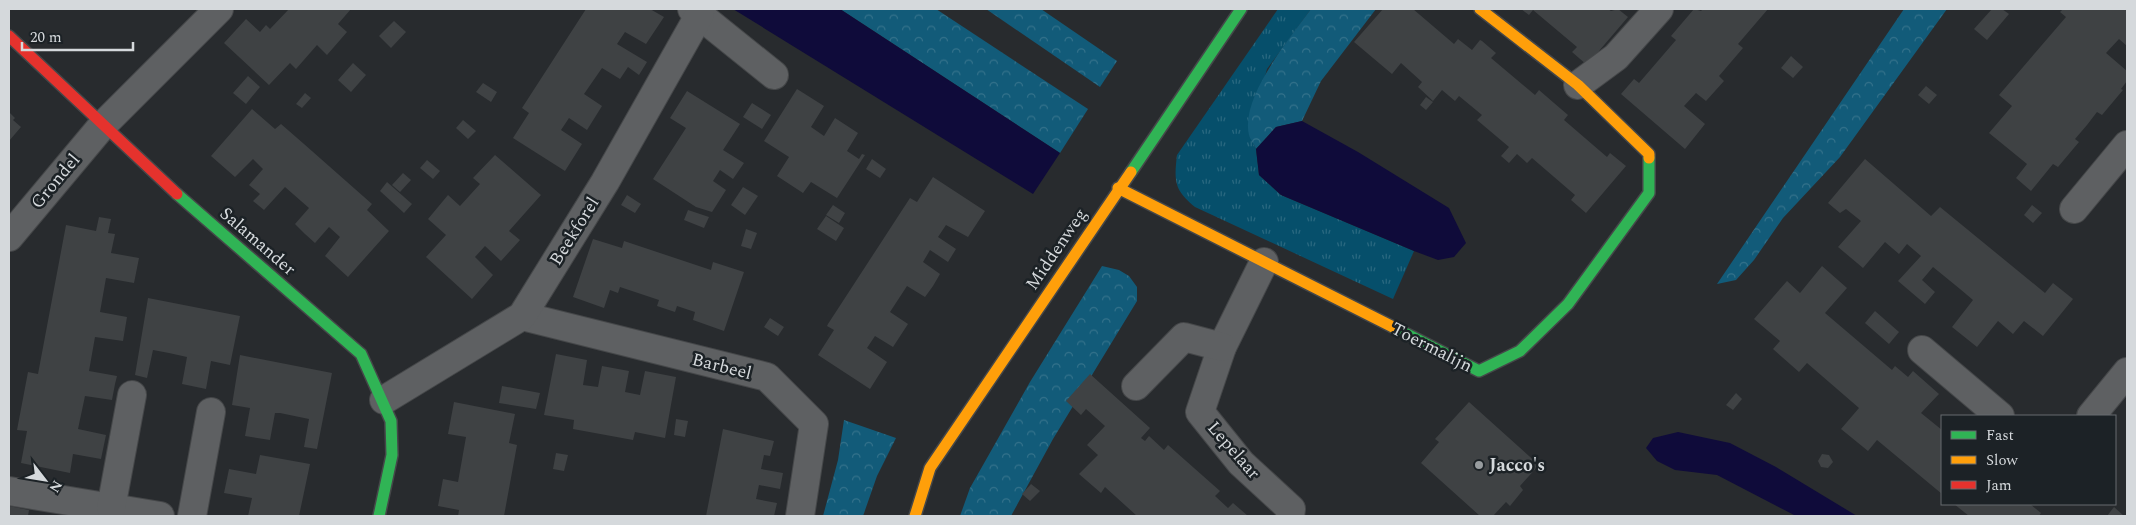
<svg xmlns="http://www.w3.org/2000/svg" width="2136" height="525" viewBox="0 0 2136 525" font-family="Spectral,serif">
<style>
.grass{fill:url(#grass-tufts)}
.forest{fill:url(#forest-crowns)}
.water{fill:#0f0b3a}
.building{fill:#3f4244}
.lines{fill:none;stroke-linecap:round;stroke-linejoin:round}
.street-casing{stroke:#454749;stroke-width:30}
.fast-casing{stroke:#454749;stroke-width:14}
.slow-casing{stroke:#454749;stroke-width:14}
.jam-casing{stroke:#454749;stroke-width:14}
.street{stroke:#5e6062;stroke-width:28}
.fast{stroke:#30b455;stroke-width:11}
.slow{stroke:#ff9f0a;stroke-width:11}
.jam{stroke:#e5322d;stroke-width:11}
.poi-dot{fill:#989c9f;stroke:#1c2226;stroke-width:2}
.labels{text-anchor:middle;stroke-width:5;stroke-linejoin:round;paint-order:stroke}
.street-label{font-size:18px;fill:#d5d9dc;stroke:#1c2226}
.poi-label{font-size:18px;font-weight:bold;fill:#d5d9dc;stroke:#1c2226;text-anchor:start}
</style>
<defs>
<pattern id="grass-tufts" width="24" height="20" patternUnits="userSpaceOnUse" patternTransform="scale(1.25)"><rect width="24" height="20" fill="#064f6b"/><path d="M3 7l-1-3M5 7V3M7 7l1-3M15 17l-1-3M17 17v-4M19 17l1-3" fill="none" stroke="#296880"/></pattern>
<pattern id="forest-crowns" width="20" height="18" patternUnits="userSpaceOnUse" patternTransform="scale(1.25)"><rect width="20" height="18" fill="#125b79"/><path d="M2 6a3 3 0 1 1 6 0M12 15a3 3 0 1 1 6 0" fill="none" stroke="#34728b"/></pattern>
</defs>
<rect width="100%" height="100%" fill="#282b2e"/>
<path class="grass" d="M1278,9H1311L1267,69L1249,134L1256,149L1259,175L1281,195L1414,251L1393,299L1195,207C1174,190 1174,181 1177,155Z"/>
<g class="forest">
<polygon points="840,9 936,9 1088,109 1060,153"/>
<polygon points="986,9 1041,9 1117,61 1100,87"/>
<path d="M1311,9H1376L1321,81L1302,121L1276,127L1256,149C1254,144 1250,139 1249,135C1240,97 1290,38 1311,9Z"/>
<polygon points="1904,9 1947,9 1840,157 1783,218 1754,260 1736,280 1717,284"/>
<polygon points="1102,266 1119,270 1129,276 1137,287 1137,301 1053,439 1011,516 960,516 970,488 1030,382"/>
<polygon points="844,420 896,438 877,476 863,516 823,516 838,460"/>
</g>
<g class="water">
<polygon points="733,9 840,9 1060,153 1033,194"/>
<polygon points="1302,121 1358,152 1449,208 1466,243 1454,257 1438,260 1414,251 1281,195 1259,175 1256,149 1276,127"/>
<polygon points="1678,432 1730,443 1776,467 1857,516 1796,516 1717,475 1675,470 1657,461 1646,448 1653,438"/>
</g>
<g class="building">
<polygon points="289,9 351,9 338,24 347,32 327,55 317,45 296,69 290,63 269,85 224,43 246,19 260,32 266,25 270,29"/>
<polygon points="586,9 650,9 664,17 646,44 625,32 617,44 647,62 639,75 628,67 620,79 602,68 584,94 602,106 587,130 569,118 561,130 582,144 565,171 513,138 529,113 522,108"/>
<polygon points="1383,9 1413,9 1454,44 1458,39 1472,50 1480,40 1482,41 1496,53 1491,58 1535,95 1539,90 1554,103 1568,115 1564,120 1607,157 1610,153 1626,166 1586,213 1571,200 1575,195 1532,158 1527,163 1517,154 1509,163 1501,156 1509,147 1477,120 1482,115 1459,96 1455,101 1442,90 1433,101 1418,87 1422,82 1401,63 1392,74 1354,42"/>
<polygon points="1521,9 1608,9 1611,11 1618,9 1628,17 1587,65 1572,52 1577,47 1533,10 1529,15"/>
<polygon points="1694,9 1701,11 1703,9 1768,9 1738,44 1743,48 1719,76 1724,81 1706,101 1696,93 1684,106 1705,124 1685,149 1621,94 1634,79 1639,83 1676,40 1671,36"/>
<polygon points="1992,9 2002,9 2009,14 1987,40 1974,29"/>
<polygon points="2063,9 2127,9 2127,46 2119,39 2106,53 2127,71 2127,81 2121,89 2123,90 2102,115 2097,112 2087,125 2075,139 2079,142 2058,167 2053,164 2031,191 2016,178 2027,164 1989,133 2012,106 1999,95 2066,17 2060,12"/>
<polygon points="394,21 406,32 391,48 379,36"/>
<polygon points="1791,56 1803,67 1793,78 1781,68"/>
<polygon points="353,63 366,75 351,92 338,80"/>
<polygon points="248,76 260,87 246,104 233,93"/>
<polygon points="483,83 497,92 491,102 476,92"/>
<polygon points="1926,86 1937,95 1929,104 1918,95"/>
<polygon points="797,89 824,106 811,127 824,136 835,118 858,133 847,151 859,159 862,154 865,155 837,198 811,182 803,193 777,176 789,157 764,141"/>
<polygon points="687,91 740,124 723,150 744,163 733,179 720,170 713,181 726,190 712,212 696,207 653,179 686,128 670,118"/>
<polygon points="305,93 311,98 302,108 296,104"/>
<polygon points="1426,97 1433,102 1426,110 1420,105"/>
<polygon points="752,103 771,115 762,129 743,117"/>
<polygon points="252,109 275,129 281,124 304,144 372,204 367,210 389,231 348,277 325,256 340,237 329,227 315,243 305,234 295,224 309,208 285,187 264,210 253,201 260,194 249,185 263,169 253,159 235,177 211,156"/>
<polygon points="9,112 15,118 13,120 21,127 9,141"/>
<polygon points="463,120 476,131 468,139 456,128"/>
<polygon points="495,155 541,195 509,231 520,240 501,261 485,246 475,257 493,275 472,299 426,257 446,235 428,219 448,195 460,206 480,184 473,178"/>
<polygon points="872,159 886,169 880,178 866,169"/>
<polygon points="1865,159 1931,216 1940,207 2045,293 2053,283 2073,299 2043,336 2024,321 2013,334 1998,321 1977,347 1952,327 1973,300 1960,289 1933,267 1922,280 1935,292 1925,304 1898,281 1921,256 1907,244 1899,254 1885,242 1863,268 1838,247 1861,221 1846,209 1840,213 1828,203"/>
<polygon points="427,160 440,171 433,179 420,168"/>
<polygon points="403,173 411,180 400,192 392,185"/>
<polygon points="933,177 985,211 968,237 946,225 938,237 956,249 948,262 930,250 923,262 940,274 933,286 925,297 907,286 890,312 908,324 893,347 875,336 867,348 887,362 870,389 818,355 834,330 827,326 828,324 910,198 917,202"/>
<polygon points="387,182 412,204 404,213 380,191"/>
<polygon points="743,187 758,196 745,215 731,205"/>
<polygon points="627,195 641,204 635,213 621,205"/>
<polygon points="833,205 845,213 839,223 826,215"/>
<polygon points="2032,205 2042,213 2033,223 2024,215"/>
<polygon points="688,210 709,217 704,228 684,220"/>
<polygon points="826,216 844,228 836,241 817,229"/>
<polygon points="99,217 111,219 108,233 115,234 111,253 139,258 134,283 106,278 100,312 127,317 123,341 95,337 89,371 117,376 115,384 112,400 85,396 78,429 106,435 101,459 73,454 70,473 21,463 27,431 17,430 28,372 38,374 66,225 96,231"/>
<polygon points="746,229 757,233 751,249 741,246"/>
<polygon points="593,239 622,248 624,241 711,270 713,262 744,272 724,331 693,320 695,312 677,306 675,312 657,306 659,300 620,287 618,293 610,290 604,308 573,297"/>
<polygon points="1822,266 1847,288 1825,313 1892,370 1895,366 1908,377 1913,371 1939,394 1921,413 1942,430 1942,494 1877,440 1868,451 1841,429 1859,408 1807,363 1799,372 1773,349 1780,341 1754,319 1787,281 1800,293"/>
<polygon points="148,298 240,316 230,365 211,361 206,389 182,384 187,357 169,353 153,350 147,378 135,375"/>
<polygon points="1875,311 1899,332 1889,344 1865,323"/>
<polygon points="770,318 784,327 778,336 764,327"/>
<polygon points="556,354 587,360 583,385 598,387 602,366 629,371 625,392 640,395 645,371 676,377 665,438 635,432 633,440 573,429 574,420 544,415"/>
<polygon points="240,355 332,373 317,449 304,447 309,419 280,413 275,413 270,440 245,436 250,408 232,405"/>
<polygon points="1090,374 1150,428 1141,438 1145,441 1149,436 1164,450 1168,445 1220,491 1215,496 1228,508 1233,503 1248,516 1137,516 1105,487 1101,493 1079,474 1098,455 1087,445 1105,426 1086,409 1081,415 1066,401"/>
<polygon points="502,386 540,393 536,409 499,403"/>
<polygon points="1736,393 1742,399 1733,410 1726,405"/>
<polygon points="454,402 515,414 509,443 517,445 504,516 458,516 459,510 438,506 443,479 458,482 466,437 448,434"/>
<polygon points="1469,402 1539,465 1520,486 1523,490 1510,506 1506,502 1493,516 1480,516 1421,463 1439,442 1435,439"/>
<polygon points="676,419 688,421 685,437 674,435"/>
<polygon points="723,429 774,441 770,456 764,455 761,469 783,473 780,489 759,485 756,499 777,503 774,516 706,516"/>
<polygon points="556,453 568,455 564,471 553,469"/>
<polygon points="1822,454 1829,455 1833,462 1828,468 1821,467 1818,461"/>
<polygon points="260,455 310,464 299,516 248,516 252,498 224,493 229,469 256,474"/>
<polygon points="1031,484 1040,491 1030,501 1022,494"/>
<polygon points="1954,504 2030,504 2041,513 2039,516 1969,516"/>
<polygon points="9,506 29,510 28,516 9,516"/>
<polygon points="2114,507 2124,516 2107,516"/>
</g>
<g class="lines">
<defs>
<g id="street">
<polyline points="692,9 774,75"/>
<polyline points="1578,85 1616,57 1659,9"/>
<polyline points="2074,209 2127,145"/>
<polyline points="9,237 102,126 219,9"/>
<polyline points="1264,262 1222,347 1200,412 1241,463 1291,509 1290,516"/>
<polyline points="522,316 767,377 814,424 800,516"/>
<polyline points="1922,350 2000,416"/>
<polyline points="1136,386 1184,337 1222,347"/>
<polyline points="384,400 522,316 605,182 700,14"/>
<polyline points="2091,416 2127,372"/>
<polyline points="9,491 160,516"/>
<polyline points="111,508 132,395"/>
<polyline points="192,516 211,412"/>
</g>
<g id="fast">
<polyline points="1131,172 1241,9"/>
<polyline points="177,194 361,354 391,421 392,455 379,516"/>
<polyline points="1393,327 1479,371 1520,351 1568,304 1649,193 1649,158"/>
</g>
<g id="slow">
<polyline points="1480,9 1578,85 1649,154 1649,158"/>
<polyline points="1118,188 1393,327"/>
<polyline points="915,516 930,468 1131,172"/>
</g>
<polyline id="jam" points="9,36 177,194"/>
</defs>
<use href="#street" class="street-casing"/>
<use href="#fast" class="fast-casing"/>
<use href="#slow" class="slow-casing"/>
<use href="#jam" class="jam-casing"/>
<use href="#street" class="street"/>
<use href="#fast" class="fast"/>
<use href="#slow" class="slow"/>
<use href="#jam" class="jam"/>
</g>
<circle class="poi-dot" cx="1479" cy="465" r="5"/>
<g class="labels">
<g class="street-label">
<text transform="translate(55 181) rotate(-50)" y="6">Grondel</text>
<text transform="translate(574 231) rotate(-58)" y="6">Beekforel</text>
<text transform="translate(258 241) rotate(41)" y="6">Salamander</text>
<text transform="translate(1056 249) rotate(-56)" y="6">Middenweg</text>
<text transform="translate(1432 347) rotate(27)" y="6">Toermalijn</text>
<text transform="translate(722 366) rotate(14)" y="6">Barbeel</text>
<text transform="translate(1234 450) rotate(49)" y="6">Lepelaar</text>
</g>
<g class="poi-label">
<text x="1489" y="471">Jacco's</text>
</g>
</g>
<rect width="2136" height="525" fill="none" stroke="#d5d9dc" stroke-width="20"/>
<rect x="1941" y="415" width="175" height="90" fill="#1c2226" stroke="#666b6f"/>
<rect x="1951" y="431" width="25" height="8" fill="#30b455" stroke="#666b6f"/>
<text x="1986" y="440" font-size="15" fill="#d5d9dc">Fast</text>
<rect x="1951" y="456" width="25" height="8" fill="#ff9f0a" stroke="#666b6f"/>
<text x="1986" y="465" font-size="15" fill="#d5d9dc">Slow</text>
<rect x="1951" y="481" width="25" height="8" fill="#e5322d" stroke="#666b6f"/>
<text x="1986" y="490" font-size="15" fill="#d5d9dc">Jam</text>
<g transform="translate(45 480) rotate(121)" stroke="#1c2226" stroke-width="4" paint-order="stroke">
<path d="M0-4L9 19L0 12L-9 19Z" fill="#d5d9dc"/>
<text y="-8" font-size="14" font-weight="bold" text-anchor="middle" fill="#d5d9dc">N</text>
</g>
<path d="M22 42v8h111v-8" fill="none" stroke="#d5d9dc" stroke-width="2.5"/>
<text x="30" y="42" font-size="15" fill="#d5d9dc" stroke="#1c2226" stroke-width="4" paint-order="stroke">20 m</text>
</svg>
